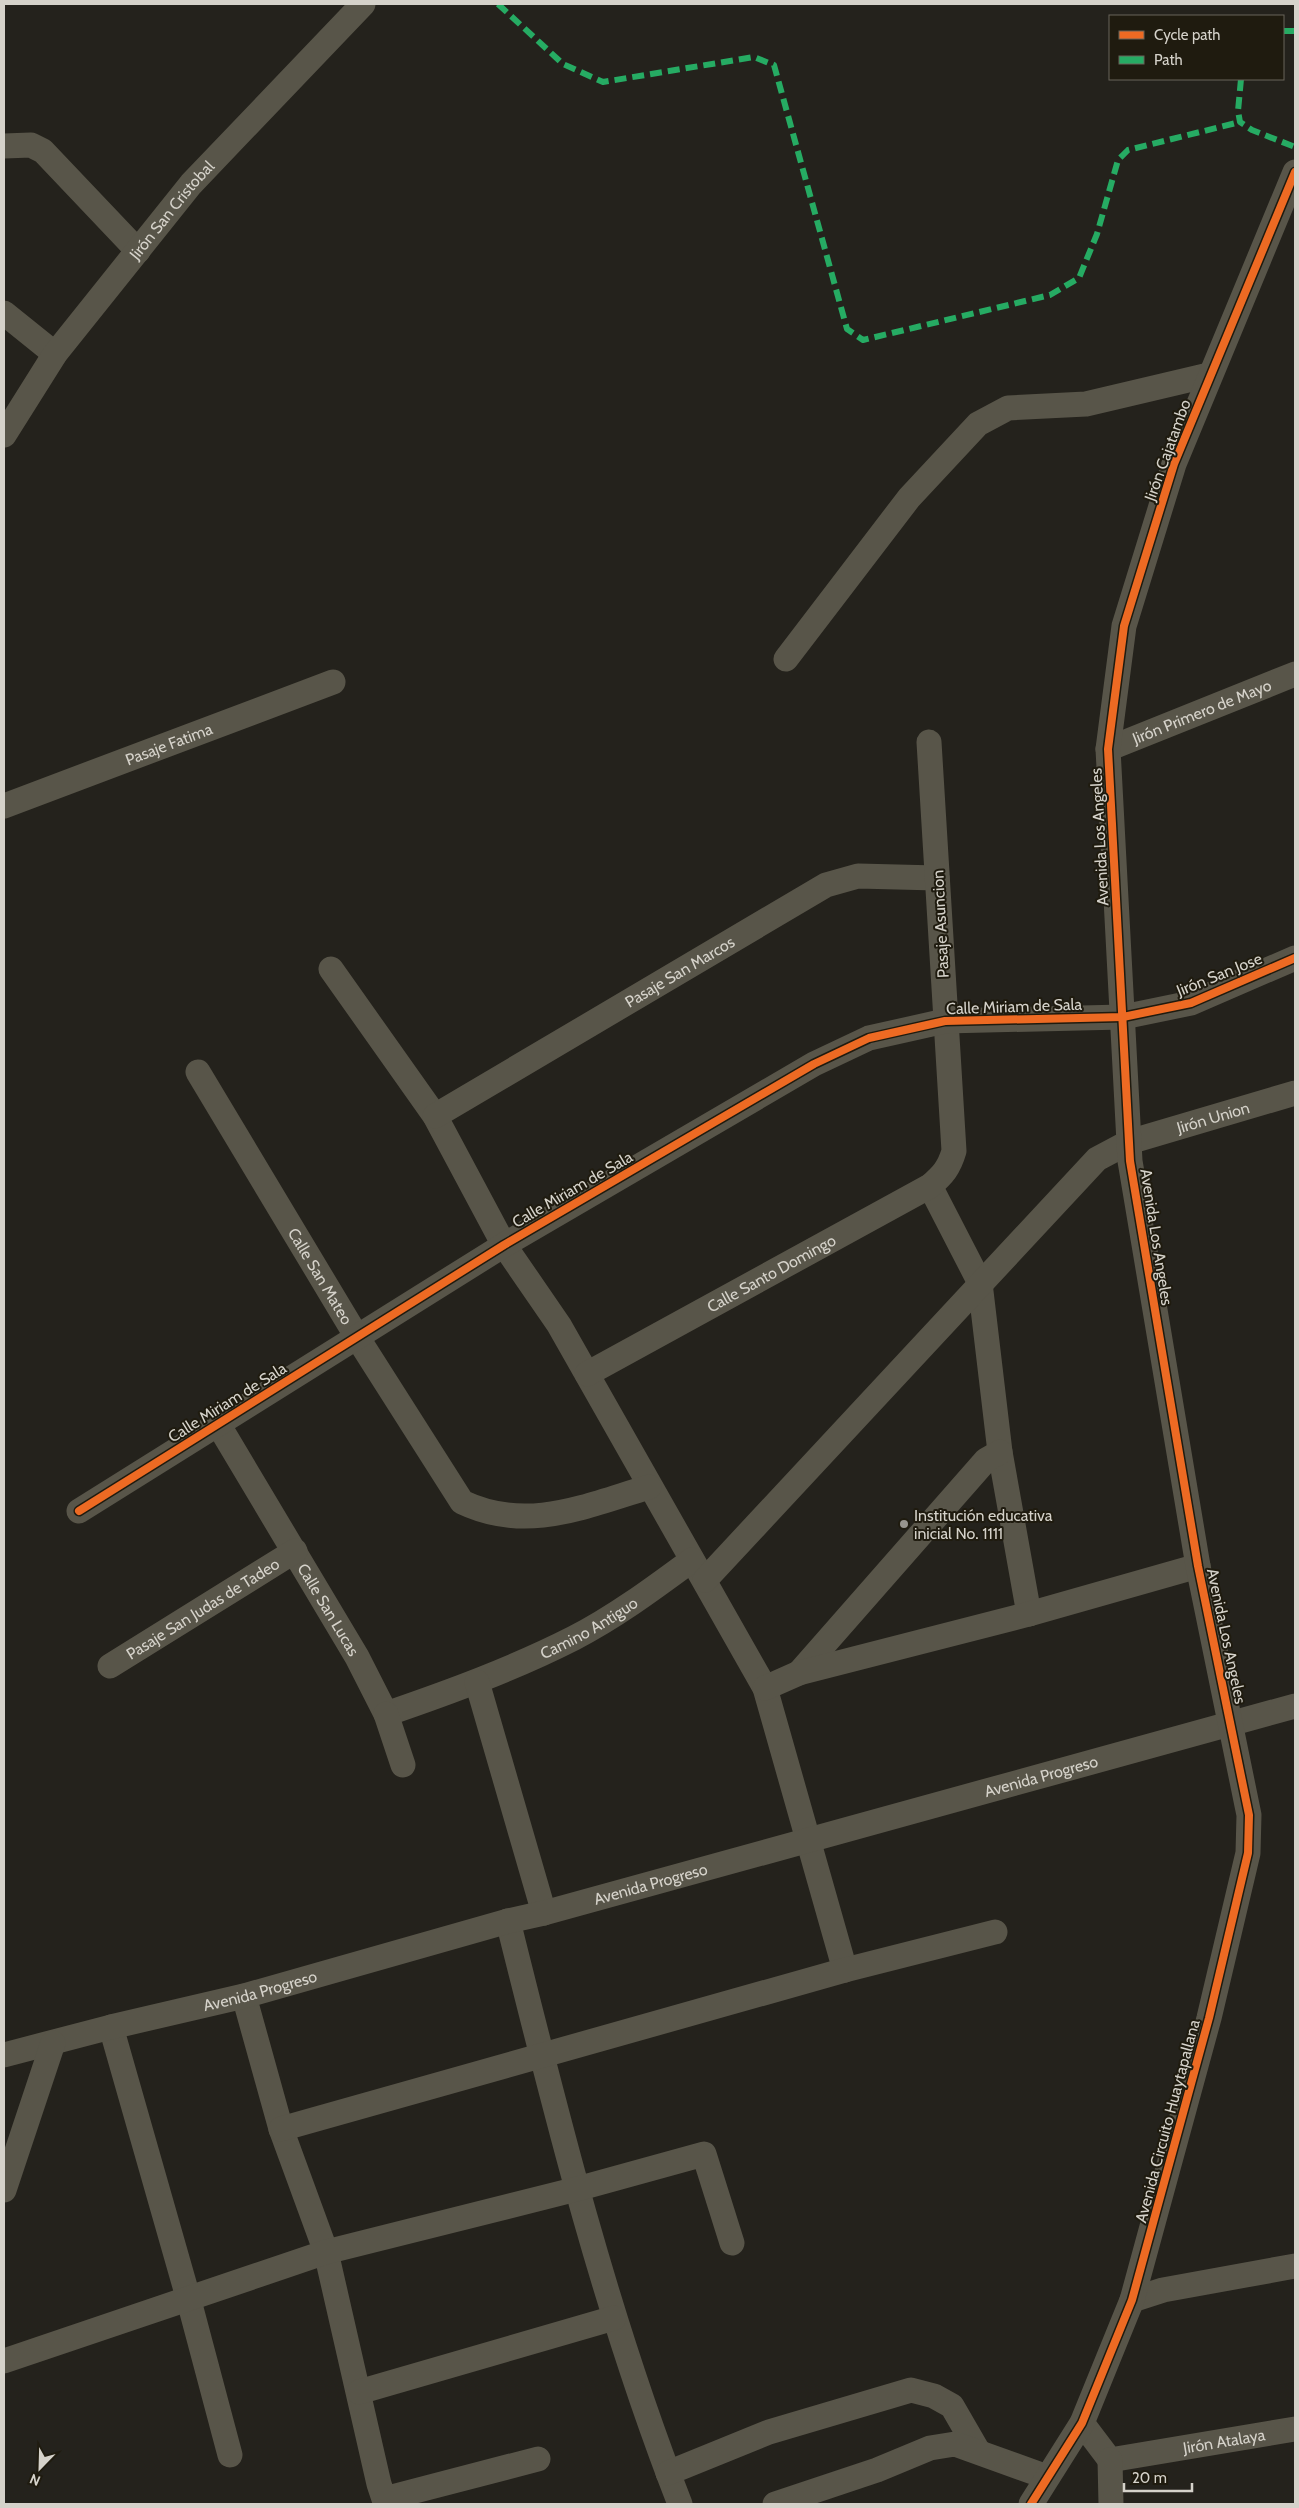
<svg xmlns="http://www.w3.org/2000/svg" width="1299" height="2508" viewBox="0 0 1299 2508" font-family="Cabin,sans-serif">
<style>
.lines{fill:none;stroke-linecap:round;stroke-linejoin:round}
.minor{stroke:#585549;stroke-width:25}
.quiet{stroke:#26ab63;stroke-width:6;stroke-dasharray:12 6;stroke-linecap:butt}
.cycleway-casing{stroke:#1f1b0f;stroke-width:11}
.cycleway{stroke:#ed6a23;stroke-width:8}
.poi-dot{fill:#97948d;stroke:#1f1b0f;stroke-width:2}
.labels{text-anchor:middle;stroke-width:4;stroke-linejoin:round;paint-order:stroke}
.street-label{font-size:16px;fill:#d5d2ca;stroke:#1f1b0f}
.poi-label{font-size:16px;fill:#d5d2ca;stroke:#1f1b0f;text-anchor:start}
</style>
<rect width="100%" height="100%" fill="#24221c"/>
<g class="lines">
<g class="minor">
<polyline points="4,146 31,145 43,151 138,251"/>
<polyline points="4,313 55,354"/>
<path id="s1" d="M4,435L55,354L191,184L363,4"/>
<polyline points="786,659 909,498 978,424 1008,408 1086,404 1209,375"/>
<path id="s2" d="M1108,749L1295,674"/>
<path id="s3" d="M4,806L333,682"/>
<polyline points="331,969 435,1116 504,1245 559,1325 765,1688 845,1970"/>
<path id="s4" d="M198,1072L357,1337L462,1502C527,1533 585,1506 649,1487"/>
<path id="s5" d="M435,1116L826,885L858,876L937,878"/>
<polyline points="930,1186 980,1283 1000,1452 1029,1614"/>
<path id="s6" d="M587,1374L930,1186C943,1175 949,1168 954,1151L929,742"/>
<path id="s7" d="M218,1424L357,1657L386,1714C450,1692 513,1669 574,1638C615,1617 654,1588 692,1560"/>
<polyline points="79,1511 504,1245 814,1064 869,1038 945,1021 1123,1017 1191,1003 1295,958"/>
<path id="s8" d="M705,1580L1097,1159L1129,1142L1295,1093"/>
<path id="s9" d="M110,1666L295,1551"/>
<polyline points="799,1673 986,1460 1000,1452"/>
<polyline points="477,1682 544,1913"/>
<polyline points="765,1688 799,1673 1029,1614 1198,1566"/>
<polyline points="386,1714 403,1765"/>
<path d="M508,1921C557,2118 606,2315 680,2504"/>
<polyline points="244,1996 281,2129 326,2252 379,2484 384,2499 538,2459"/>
<polyline points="111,2027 188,2297 230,2455"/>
<path id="s10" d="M4,2055L111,2027L244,1996L508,1921L544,1913L1295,1706"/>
<polyline points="281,2129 845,1970 995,1932"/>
<polyline points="4,2190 53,2043"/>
<polyline points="1132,2300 1163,2290 1295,2266"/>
<polyline points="4,2361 326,2252 577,2189 704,2154 732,2243"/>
<polyline points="359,2392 614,2318"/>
<path id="s11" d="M1082,2423L1110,2460L1295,2429"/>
<polyline points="1110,2460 1111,2504"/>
<polyline points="668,2473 769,2432 911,2390 934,2396 952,2406 978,2451"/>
<polyline points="775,2504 877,2470 930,2448 955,2444 1047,2477"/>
<polyline points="1031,2504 1082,2423 1132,2300 1209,2018 1248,1853 1249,1815 1198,1566 1130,1161 1108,749 1124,626 1174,464 1295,172"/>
</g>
<g class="quiet">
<polyline points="498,4 563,64 603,82 754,57 774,65 847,329 863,340 1050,295 1079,278 1097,234 1118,160 1128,150 1240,122"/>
<polyline points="1283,31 1295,31"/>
<polyline points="1241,79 1238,111 1240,122 1252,130 1295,147"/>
</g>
<defs>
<g id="cycleway">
<polyline points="79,1511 504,1245 814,1064 869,1038 945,1021 1123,1017 1191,1003 1295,958"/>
<polyline points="1031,2504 1082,2423 1132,2300 1209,2018 1248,1853 1249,1815 1198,1566 1130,1161 1108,749 1124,626 1174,464 1295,172"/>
</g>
</defs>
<use href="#cycleway" class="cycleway-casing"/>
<use href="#cycleway" class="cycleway"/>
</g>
<circle class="poi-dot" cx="904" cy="1524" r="5"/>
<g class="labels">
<g class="street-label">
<text dy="6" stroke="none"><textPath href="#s1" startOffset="281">Jirón San Cristobal</textPath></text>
<text transform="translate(1167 450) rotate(-70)" y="6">Jirón Cajatambo</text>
<text dy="6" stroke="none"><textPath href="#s2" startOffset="101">Jirón Primero de Mayo</textPath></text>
<text dy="6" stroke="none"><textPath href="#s3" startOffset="176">Pasaje Fatima</textPath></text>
<text transform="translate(1099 837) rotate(-93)" y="6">Avenida Los Angeles</text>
<text transform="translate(940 924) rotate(-93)" y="6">Pasaje Asuncion</text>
<text dy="6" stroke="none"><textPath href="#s5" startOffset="284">Pasaje San Marcos</textPath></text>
<text transform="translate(1219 974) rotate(-22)" y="6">Jirón San Jose</text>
<text transform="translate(1014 1006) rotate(-2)" y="6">Calle Miriam de Sala</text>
<text dy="6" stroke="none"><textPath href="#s8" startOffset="699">Jirón Union</textPath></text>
<text transform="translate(572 1189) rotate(-30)" y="6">Calle Miriam de Sala</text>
<text transform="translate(1157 1237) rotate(81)" y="6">Avenida Los Angeles</text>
<text dy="6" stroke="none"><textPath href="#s6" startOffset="210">Calle Santo Domingo</textPath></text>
<text dy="6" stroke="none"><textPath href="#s4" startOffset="238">Calle San Mateo</textPath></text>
<text transform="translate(227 1402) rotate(-32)" y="6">Calle Miriam de Sala</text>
<text dy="6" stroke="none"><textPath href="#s9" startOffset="109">Pasaje San Judas de Tadeo</textPath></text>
<text dy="6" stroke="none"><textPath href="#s7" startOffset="216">Calle San Lucas</textPath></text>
<text dy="6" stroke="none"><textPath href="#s7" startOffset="556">Camino Antiguo</textPath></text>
<text transform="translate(1227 1636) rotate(78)" y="6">Avenida Los Angeles</text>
<text dy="6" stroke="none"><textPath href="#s10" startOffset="1074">Avenida Progreso</textPath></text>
<text dy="6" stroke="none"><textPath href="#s10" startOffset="669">Avenida Progreso</textPath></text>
<text dy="6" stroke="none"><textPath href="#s10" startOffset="264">Avenida Progreso</textPath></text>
<text transform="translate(1167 2121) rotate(-75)" y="6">Avenida Circuito Huaytapallana</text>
<text dy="6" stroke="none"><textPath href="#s11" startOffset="162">Jirón Atalaya</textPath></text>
</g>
<g class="poi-label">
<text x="914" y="1521">Institución educativa<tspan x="914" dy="18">inicial No. 1111</tspan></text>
</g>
</g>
<rect width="1299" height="2508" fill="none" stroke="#d5d2ca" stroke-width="10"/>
<rect x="1109" y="15" width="175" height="65" fill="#1f1b0f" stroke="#68645a"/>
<rect x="1119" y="31" width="25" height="8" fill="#ed6a23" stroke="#68645a"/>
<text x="1154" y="40" font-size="15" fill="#d5d2ca">Cycle path</text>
<rect x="1119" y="56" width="25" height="8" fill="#26ab63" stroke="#68645a"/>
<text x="1154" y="65" font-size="15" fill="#d5d2ca">Path</text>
<g transform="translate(40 2468) rotate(203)" stroke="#1f1b0f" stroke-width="4" paint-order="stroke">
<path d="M0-4L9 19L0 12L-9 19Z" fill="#d5d2ca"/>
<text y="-8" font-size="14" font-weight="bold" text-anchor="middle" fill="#d5d2ca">N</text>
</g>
<path d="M1124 2483v8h68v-8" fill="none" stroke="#d5d2ca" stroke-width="2.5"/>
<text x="1132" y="2483" font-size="15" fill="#d5d2ca" stroke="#1f1b0f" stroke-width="4" paint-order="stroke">20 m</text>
</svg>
